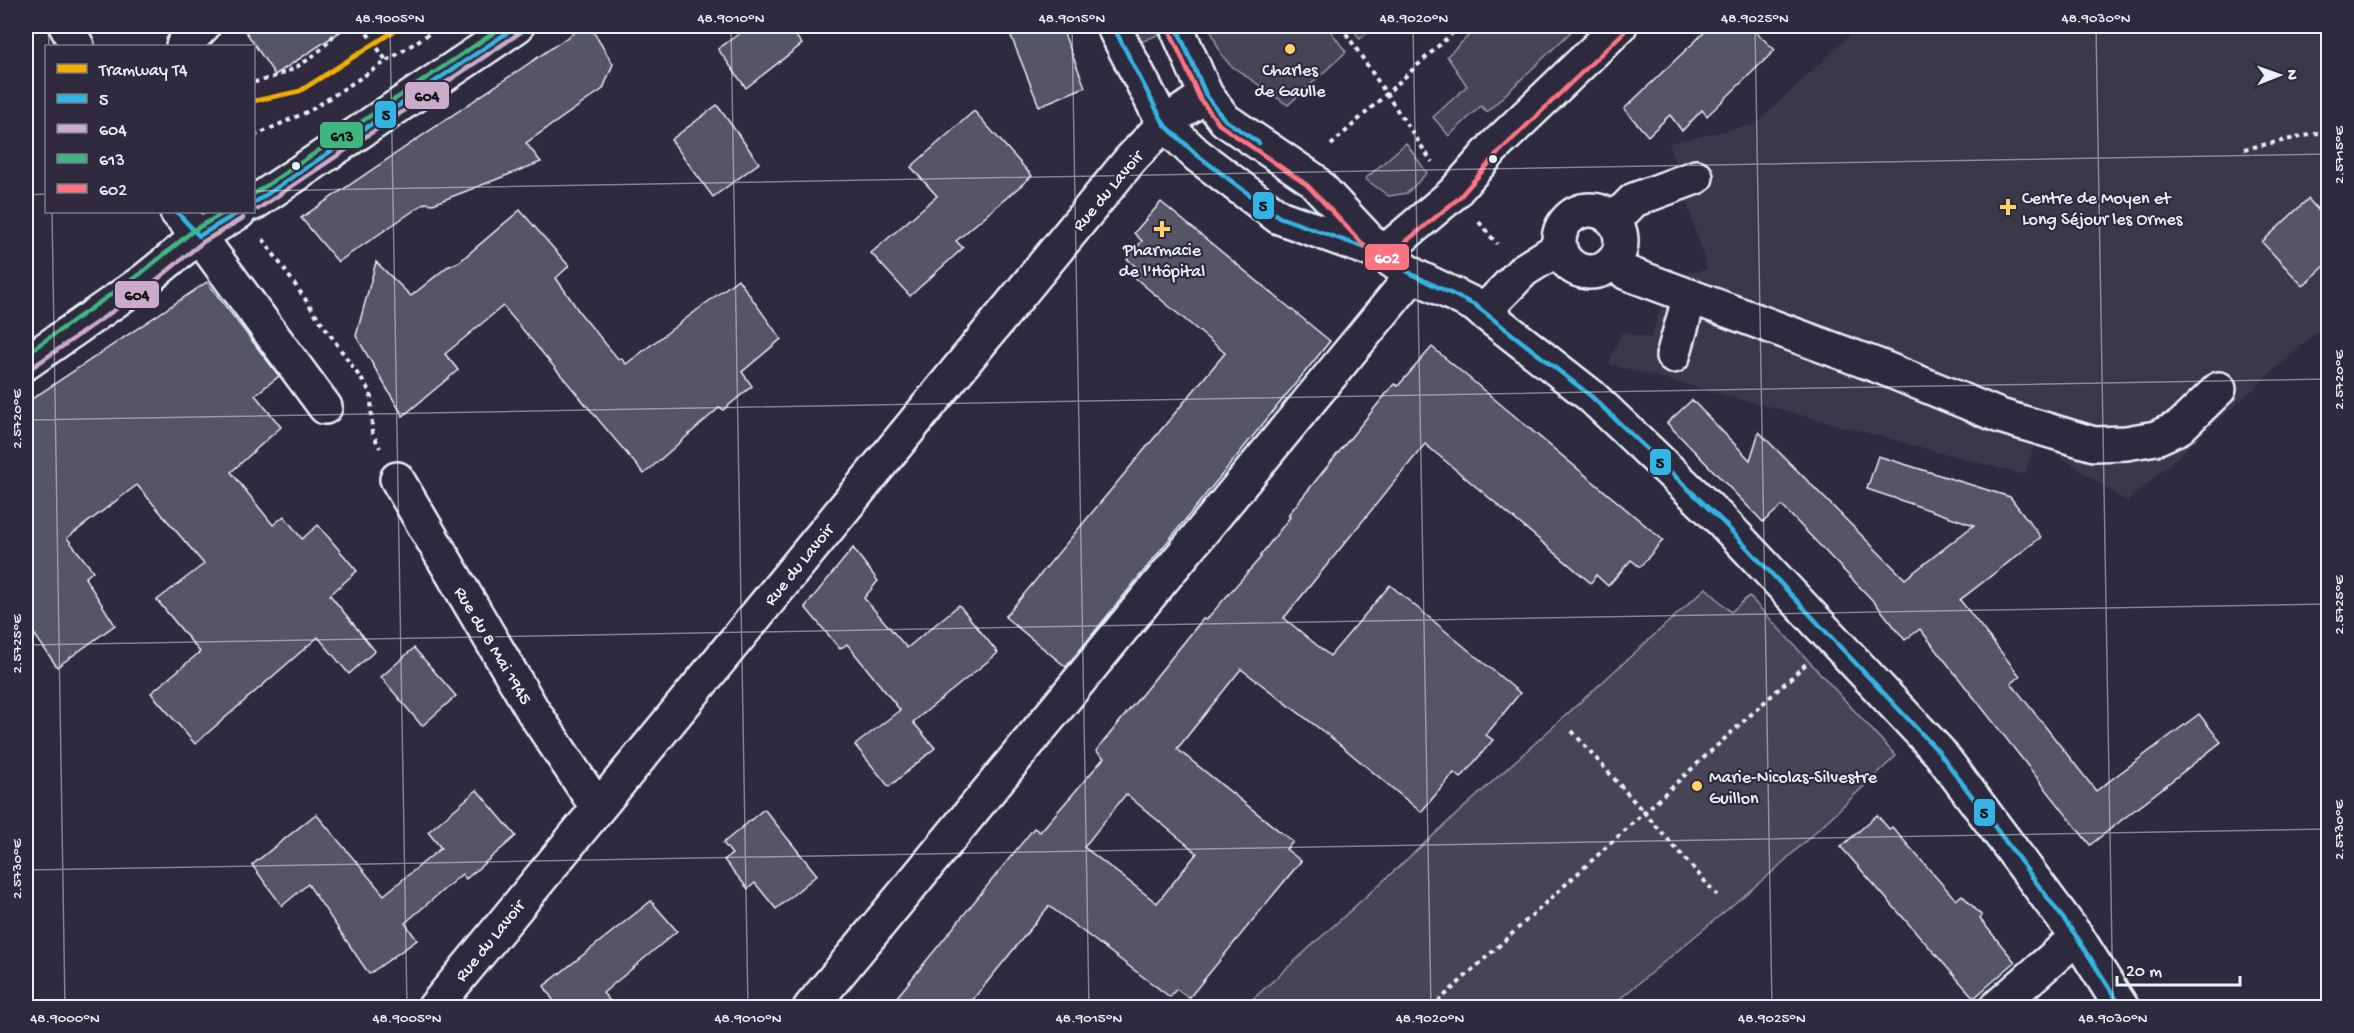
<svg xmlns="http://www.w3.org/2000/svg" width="2354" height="1033" viewBox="0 0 2354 1033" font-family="'Gochi Hand',sans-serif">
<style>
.built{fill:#3b3749}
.green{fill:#464455;stroke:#979aa6;stroke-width:1.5}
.building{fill:#575565;stroke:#e8f1f8;stroke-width:1.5;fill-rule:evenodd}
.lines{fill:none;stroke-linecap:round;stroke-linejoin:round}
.minor-casing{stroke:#e8f1f8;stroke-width:38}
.path{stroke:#e8f1f8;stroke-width:4;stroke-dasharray:4.5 4.5;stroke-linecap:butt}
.minor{stroke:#2f2a3d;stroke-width:33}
.bus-1-casing{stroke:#2f2a3d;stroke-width:9}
.bus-2-casing{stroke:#2f2a3d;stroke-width:9}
.bus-3-casing{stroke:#2f2a3d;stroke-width:9}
.bus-4-casing{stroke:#2f2a3d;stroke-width:9}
.bus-1{stroke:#34b4e4;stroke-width:4.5}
.bus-2{stroke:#caabca;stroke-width:4.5}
.bus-3{stroke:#3fb680;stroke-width:4.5}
.bus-4{stroke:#fc7382;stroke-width:4.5}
.tram-1-casing{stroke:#2f2a3d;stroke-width:9}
.tram-1{stroke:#f2af00;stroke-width:4.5}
.ticks{fill:none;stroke:#e8f1f8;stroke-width:1.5;stroke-opacity:0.45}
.poi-dot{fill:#ffd166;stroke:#2f2a3d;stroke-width:2}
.bus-dot{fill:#e8f1f8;stroke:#2f2a3d;stroke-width:2}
.labels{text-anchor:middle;stroke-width:4.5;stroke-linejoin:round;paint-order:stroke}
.poi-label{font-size:18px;fill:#e8f1f8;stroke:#2f2a3d}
.street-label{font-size:18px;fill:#e8f1f8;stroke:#2f2a3d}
.line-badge{stroke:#2f2a3d;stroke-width:2}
.badge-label{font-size:16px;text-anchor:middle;font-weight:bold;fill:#fff}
.pale-badge-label{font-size:16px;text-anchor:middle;font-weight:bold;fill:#111}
.neatline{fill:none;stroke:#e8f1f8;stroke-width:2}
.ticks-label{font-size:15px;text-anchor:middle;fill:#e8f1f8}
</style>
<rect width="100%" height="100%" fill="#2f2a3d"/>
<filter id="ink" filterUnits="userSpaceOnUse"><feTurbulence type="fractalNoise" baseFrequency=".0167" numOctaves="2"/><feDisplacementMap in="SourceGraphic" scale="12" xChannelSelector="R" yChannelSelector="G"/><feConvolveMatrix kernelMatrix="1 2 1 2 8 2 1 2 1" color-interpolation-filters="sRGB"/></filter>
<g filter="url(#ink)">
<polygon class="built" points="1859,26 2328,26 2328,322 2127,502 2036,440 2025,475 1609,364 1621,332 1651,338 1663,301 1666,275 1707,270 1669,143 1756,124"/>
<g class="green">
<polygon points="1133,26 1158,26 1162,33 1141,42"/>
<polygon points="1209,26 1327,26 1346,52 1288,105 1230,65 1221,54"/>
<polygon points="1351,26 1376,26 1360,39"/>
<polygon points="1479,26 1577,26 1487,112 1481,106 1449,136 1433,117 1467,86 1447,56"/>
<polygon points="1406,143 1427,173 1407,193 1389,196 1365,179"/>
<polygon points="1706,588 1731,612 1749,596 1896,756 1777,868 1610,1007 1244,1007"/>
</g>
<g class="building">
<polygon points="242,26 349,26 275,75"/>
<polygon points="584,26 590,26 613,64 603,89 526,143 541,162 433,204 425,203 338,262 301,218"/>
<polygon points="750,26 788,26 802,44 746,88 718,49"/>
<polygon points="1007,26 1061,26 1085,87 1039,106"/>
<polygon points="1711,26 1749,26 1775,50 1707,116 1702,110 1682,131 1670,115 1648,136 1624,109"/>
<polygon points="717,105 759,163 713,197 671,140"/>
<polygon points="974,111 1032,176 956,241 963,248 910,296 871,253 937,196 911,167"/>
<polygon points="2308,199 2328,221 2328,263 2303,286 2262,242"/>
<polygon points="1161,202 1330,341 1066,667 1005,617 1225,353 1134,277 1140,270 1127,259 1142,241 1134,233"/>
<polygon points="520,210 569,266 556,278 563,288 580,313 619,360 621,358 626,364 738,279 781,339 742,372 752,386 723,410 720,407 644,474 503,306 445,354 458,370 403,416 356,336 376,262 411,296 447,267 459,262"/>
<polygon points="207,282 279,376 255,395 281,427 231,472 273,525 284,516 302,539 318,525 357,571 330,595 375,651 349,674 318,637 195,744 151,693 200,652 157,600 204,564 137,485 67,538 93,571 85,578 115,625 57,667 26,622 26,403"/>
<path d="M1432,347L1663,540L1640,567L1631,560L1608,586L1596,575L1591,583L1425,444L1284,618L1330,656L1390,585L1520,693L1486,735L1493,740L1461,778L1454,773L1421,812L1333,739L1241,669L1177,749L1293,842L1286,849L1301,861L1189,998L1176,989L1170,997L1049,906L966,1008H888L1034,828L1040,832L1104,758L1096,751L1203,619L1206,620L1261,557L1260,556L1290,517L1288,515L1394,384L1398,386ZM1126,794L1197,853L1157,903L1084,847Z"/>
<polygon points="1692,400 1750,460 1759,432 1905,579 1974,525 1867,489 1878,456 2010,497 2041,537 1960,600 2020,676 2011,683 2096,791 2199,714 2221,742 2090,845 1920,629 1905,640 1876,604 1782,506 1763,522 1667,423"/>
<polygon points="853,548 878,581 864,598 907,648 959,605 998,653 913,722 935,748 889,787 855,745 900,710 847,644 840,649 805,607"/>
<polygon points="414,648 456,696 422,726 381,677"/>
<polygon points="477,790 516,836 466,879 462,874 405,923 417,940 369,974 308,884 282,906 252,865 316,814 384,895 441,848 428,832"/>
<polygon points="764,809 817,875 776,909 755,883 748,889 724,860 732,854 723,843"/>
<polygon points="1877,815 1889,829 1892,827 1956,900 1962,895 1982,916 1980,919 2015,962 1974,998 1841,847"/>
<polygon points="651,901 677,931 603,993 616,1008 558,1008 544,986"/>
</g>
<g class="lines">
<defs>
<g id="minor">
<polyline points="66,26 77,46"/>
<polyline points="1113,26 1164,124 1197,155 1279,217 1377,252"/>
<polyline points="1176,26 1206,95 1225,120 1312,179 1382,254 1413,275 1475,305 1591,396 1722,521 1939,752 2077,937 2122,1008"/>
<polyline points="183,46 203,26"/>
<polyline points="254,203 517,26"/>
<circle cx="1590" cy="241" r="31"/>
<polyline points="177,212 199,236 325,407"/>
<polyline points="1614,220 1634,200 1696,177"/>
<polyline points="1382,254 1454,193 1493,148 1620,26"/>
<polyline points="1613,262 1627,273 1881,367 2000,416 2094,444 2126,443 2156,438 2180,427 2219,389"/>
<polyline points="1483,312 1524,270 1559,248"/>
<polyline points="1673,356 1690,296"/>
<polyline points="26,363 145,280 199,236 239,212"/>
<polyline points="397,479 533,711 597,807"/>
<polyline points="434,1008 1130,160 1164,124 1206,95"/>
<polyline points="810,1008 1413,275"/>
<polyline points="1996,1008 2077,937"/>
</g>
</defs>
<use href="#minor" class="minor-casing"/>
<g class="path">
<polyline points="362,26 386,60"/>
<polyline points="1341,26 1432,162"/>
<path d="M254,82C285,77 325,55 339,26"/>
<polyline points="254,136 311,110 441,26"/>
<polyline points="1331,145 1460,26"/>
<polyline points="2244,149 2328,131"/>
<polyline points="1479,222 1497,244"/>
<polyline points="263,239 371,393 372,432 380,448"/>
<polyline points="1572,731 1717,895"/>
<polyline points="1431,1008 1806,664"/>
</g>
<use href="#minor" class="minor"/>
<defs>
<g id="bus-1">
<polyline points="1113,26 1164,124 1197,155 1279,217 1382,254 1413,275 1475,305 1591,396 1722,521 1939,752 2077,937 2122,1008"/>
<polyline points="1176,26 1206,95 1225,120 1259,143"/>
<polyline points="254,203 517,26"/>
<polyline points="177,212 199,236 239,212"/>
</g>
<g id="bus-2">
<polyline points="258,209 521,32"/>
<polyline points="30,369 149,286 203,242 243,218"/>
</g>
<g id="bus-3">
<polyline points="254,194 504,26"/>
<polyline points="26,354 140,274 194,230 225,212"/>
</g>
<polyline id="bus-4" points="1169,29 1200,99 1220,125 1307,185 1377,259 1382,261 1459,198 1498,153 1625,31"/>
</defs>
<use href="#bus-1" class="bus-1-casing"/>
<use href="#bus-2" class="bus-2-casing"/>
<use href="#bus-3" class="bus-3-casing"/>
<use href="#bus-4" class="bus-4-casing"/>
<use href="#bus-1" class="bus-1"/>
<use href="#bus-2" class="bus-2"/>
<use href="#bus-3" class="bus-3"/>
<use href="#bus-4" class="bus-4"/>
<defs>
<polyline id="tram-1" points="254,101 300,91 402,26"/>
</defs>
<use href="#tram-1" class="tram-1-casing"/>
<use href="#tram-1" class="tram-1"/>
</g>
</g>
<path class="ticks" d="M48,26L49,46M390,26L407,1008M731,26L748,1008M1072,26L1089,1008M1413,26L1431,1008M1755,26L1772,1008M2096,26L2113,1008M254,191L2328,154M26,195L46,194M52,212L65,1008M26,420L2328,379M26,645L2328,604M26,870L2328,829"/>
<g class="poi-dot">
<circle cx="1290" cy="49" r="6"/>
<path d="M2005 198h6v6h6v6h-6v6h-6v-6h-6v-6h6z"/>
<path d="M1159 220h6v6h6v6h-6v6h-6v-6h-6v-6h6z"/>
<circle cx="1697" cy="786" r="6"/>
</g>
<g class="bus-dot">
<circle cx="1493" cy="159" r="5"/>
<circle cx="296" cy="166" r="5"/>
</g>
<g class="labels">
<g class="poi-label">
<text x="1290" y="75">Charles<tspan x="1290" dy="21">de Gaulle</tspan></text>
<text x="2022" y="203" text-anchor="start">Centre de Moyen et<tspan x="2022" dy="21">Long Séjour les Ormes</tspan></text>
<text x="1162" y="255">Pharmacie<tspan x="1162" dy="21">de l'Hôpital</tspan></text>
<text x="1709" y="782" text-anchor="start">Marie-Nicolas-Silvestre<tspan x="1709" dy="21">Guillon</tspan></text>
</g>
<g class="street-label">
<text transform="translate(1107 190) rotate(-50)" y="6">Rue du Lavoir</text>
<text transform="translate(798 564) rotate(-51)" y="6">Rue du Lavoir</text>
<text transform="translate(494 645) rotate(59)" y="6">Rue du 8 Mai 1945</text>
<text transform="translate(489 940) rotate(-51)" y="6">Rue du Lavoir</text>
</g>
</g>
<g class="line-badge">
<rect x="404" y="81" width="46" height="29" rx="6" fill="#caabca"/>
<rect x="374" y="100" width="23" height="29" rx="6" fill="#34b4e4"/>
<rect x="319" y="121" width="45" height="28" rx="6" fill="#3fb680"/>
<rect x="1252" y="191" width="23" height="29" rx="6" fill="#34b4e4"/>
<rect x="1364" y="243" width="46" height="28" rx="6" fill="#fc7382"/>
<rect x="114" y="280" width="46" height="29" rx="6" fill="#caabca"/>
<rect x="1649" y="448" width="23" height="28" rx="6" fill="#34b4e4"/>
<rect x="1973" y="798" width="23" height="29" rx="6" fill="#34b4e4"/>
</g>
<g class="badge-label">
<text x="1387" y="263">602</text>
</g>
<g class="pale-badge-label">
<text x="427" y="101">604</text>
<text x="386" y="120">5</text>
<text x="342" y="141">613</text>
<text x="1263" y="211">5</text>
<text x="137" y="300">604</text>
<text x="1660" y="468">5</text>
<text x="1984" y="818">5</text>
</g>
<rect width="2354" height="1033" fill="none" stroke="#2f2a3d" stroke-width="66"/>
<rect x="45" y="45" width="210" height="168" fill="#2f2a3d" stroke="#797a88" stroke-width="1.5"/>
<rect x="57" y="64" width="30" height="9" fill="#f2af00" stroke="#797a88" stroke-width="1.5"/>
<text x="99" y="75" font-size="18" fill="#e8f1f8">Tramway T4</text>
<rect x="57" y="94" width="30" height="9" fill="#34b4e4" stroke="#797a88" stroke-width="1.5"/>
<text x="99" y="105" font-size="18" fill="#e8f1f8">5</text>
<rect x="57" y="124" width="30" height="9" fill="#caabca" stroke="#797a88" stroke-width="1.5"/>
<text x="99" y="135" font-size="18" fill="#e8f1f8">604</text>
<rect x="57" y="154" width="30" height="9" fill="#3fb680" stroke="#797a88" stroke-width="1.5"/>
<text x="99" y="165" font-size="18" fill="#e8f1f8">613</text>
<rect x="57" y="184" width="30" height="9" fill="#fc7382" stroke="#797a88" stroke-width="1.5"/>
<text x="99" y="195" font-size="18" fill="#e8f1f8">602</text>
<g transform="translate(2279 75) rotate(89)" stroke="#2f2a3d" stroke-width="4.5" paint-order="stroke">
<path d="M0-4.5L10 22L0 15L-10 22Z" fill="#e8f1f8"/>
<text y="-9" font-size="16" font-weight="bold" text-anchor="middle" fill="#e8f1f8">N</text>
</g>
<path d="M2117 976v9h123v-9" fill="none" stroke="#e8f1f8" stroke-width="3"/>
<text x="2126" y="976" font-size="18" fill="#e8f1f8" stroke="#2f2a3d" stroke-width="4.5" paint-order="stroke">20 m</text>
<rect x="33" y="33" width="2288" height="967" class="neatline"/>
<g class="ticks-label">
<text x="390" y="22">48.9005°N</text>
<text x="731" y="22">48.9010°N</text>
<text x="1072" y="22">48.9015°N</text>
<text x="1414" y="22">48.9020°N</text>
<text x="1755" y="22">48.9025°N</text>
<text x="2096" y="22">48.9030°N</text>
<text transform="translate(2338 155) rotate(-90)" y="5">2.5715°E</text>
<text transform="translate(2338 380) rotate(-90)" y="5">2.5720°E</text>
<text transform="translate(16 419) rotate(-90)" y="5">2.5720°E</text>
<text transform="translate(2338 605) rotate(-90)" y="5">2.5725°E</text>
<text transform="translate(16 644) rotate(-90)" y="5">2.5725°E</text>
<text transform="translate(2338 830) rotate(-90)" y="5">2.5730°E</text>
<text transform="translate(16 869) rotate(-90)" y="5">2.5730°E</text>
<text x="65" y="1022">48.9000°N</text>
<text x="407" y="1022">48.9005°N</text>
<text x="748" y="1022">48.9010°N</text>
<text x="1089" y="1022">48.9015°N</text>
<text x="1430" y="1022">48.9020°N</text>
<text x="1772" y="1022">48.9025°N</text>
<text x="2113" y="1022">48.9030°N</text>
</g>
</svg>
